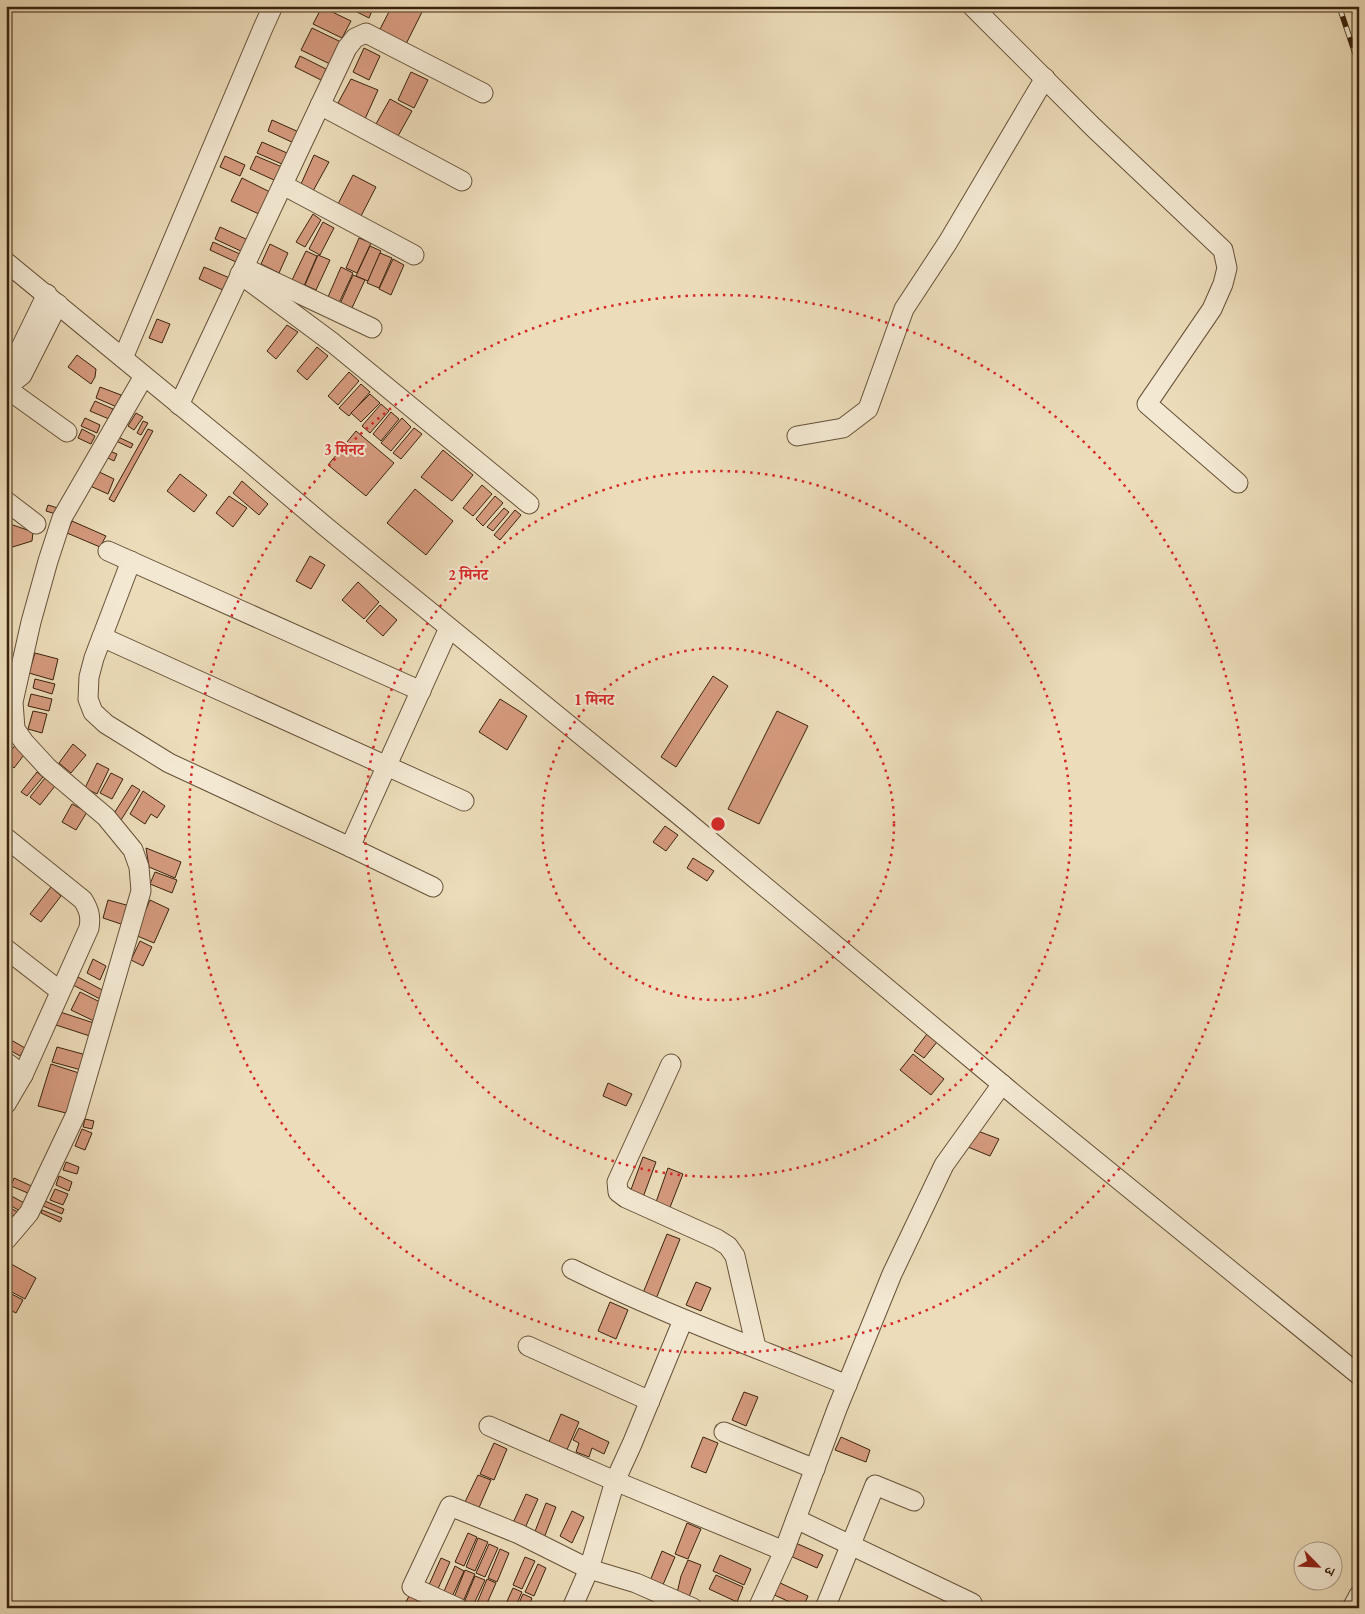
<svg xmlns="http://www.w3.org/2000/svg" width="1365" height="1614" viewBox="0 0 1365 1614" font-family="'EB Garamond','Noto Serif Devanagari',serif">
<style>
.building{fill:#d59a7e;stroke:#3a230d}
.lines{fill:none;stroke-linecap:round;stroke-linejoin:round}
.minor-casing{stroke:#665138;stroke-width:21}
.minor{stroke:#f3e8d2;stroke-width:19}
.rail-casing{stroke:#3a230d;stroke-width:5.5}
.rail{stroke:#f3e8d2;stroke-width:4;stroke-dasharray:11;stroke-linecap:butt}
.ring{fill:none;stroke:#d62828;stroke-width:2.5;stroke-dasharray:2.5 5}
.centre{fill:#d62828;stroke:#f3e8d2;stroke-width:2.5}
.ring-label{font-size:15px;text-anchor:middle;font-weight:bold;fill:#d62828;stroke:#f3e8d2;stroke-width:4;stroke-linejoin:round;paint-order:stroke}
</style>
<rect width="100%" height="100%" fill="#ecdcb9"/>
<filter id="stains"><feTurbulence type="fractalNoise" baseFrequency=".004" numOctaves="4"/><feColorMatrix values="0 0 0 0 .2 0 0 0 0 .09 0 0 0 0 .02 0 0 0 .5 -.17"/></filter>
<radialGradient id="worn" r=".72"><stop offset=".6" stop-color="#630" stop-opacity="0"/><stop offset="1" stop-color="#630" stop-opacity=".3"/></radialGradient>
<g class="building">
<polygon points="345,6 374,6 369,18"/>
<polygon points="392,6 411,6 422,12 406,44 379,31"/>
<polygon points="322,7 351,21 342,38 313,24"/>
<polygon points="312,28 341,42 330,64 301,50"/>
<polygon points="364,48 380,56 369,80 353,72"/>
<polygon points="300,56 328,70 323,81 295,67"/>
<polygon points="411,72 428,80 414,108 398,100"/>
<polygon points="351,79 378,90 365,119 338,103"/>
<polygon points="390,99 412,111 398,136 376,124"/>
<polygon points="272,120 301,133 296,144 268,131"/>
<polygon points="262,142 287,153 282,164 257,153"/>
<polygon points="314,155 329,162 313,191 301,184"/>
<polygon points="225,156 245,165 240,176 220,167"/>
<polygon points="256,156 282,167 276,181 250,169"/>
<polygon points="353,175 376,187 361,216 338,204"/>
<polygon points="242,178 272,193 261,215 231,201"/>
<polygon points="313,214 321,220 305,247 296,242"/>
<polygon points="323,222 334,228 320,255 309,249"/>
<polygon points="220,227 250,241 245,253 215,239"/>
<polygon points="359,238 371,243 357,273 346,268"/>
<polygon points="213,242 240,254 236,262 210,250"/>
<polygon points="270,244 288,253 279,273 261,264"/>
<polygon points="370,246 381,251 368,281 356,276"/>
<polygon points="306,251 317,256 304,286 292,280"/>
<polygon points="380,253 392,258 379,288 367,283"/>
<polygon points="318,255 330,260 316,290 305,285"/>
<polygon points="393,259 404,265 391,295 379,289"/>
<polygon points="204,267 232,279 227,292 199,279"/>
<polygon points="341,267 353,273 339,303 328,297"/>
<polygon points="353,275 365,280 351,310 340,304"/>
<polygon points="157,319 170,324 162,343 149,338"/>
<polygon points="287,325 298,332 276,359 267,351"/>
<polygon points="317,347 328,356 307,380 297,371"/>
<polygon points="77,355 96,369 95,377 91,384 68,367"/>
<polygon points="349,372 359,381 338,405 328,396"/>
<polygon points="361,384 370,392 349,416 339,408"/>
<polygon points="100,387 121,395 117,407 96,398"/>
<polygon points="370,394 380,403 361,422 351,413"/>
<polygon points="95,401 113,409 109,419 90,411"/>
<polygon points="381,404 389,411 370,433 362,426"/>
<polygon points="391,412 399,419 381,441 373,434"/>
<polygon points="136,413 143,417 134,430 128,426"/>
<polygon points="85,418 100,425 97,433 81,426"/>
<polygon points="402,418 411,427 391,451 381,443"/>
<polygon points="143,421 148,423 141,435 137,433"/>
<polygon points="414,428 422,434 401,459 393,453"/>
<polygon points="82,429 95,436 91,444 78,438"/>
<polygon points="148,429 153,431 114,502 109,499"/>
<polygon points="356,431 394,463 366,496 328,465"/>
<polygon points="116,436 133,444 131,448 114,440"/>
<polygon points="107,450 117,454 114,461 104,456"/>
<polygon points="443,450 473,475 452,501 421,477"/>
<polygon points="95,470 114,479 108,494 88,485"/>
<polygon points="180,474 207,495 194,512 167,491"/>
<polygon points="242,481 268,504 259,515 233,493"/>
<polygon points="482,485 492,494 473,516 463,508"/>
<polygon points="415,489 453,521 426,555 387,523"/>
<polygon points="229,496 247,508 233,527 216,513"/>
<polygon points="495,496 503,503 483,526 476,519"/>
<polygon points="48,505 61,509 59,515 46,511"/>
<polygon points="504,508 509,512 493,531 487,527"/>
<polygon points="515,510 521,515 500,540 494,535"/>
<polygon points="72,521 106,536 100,547 67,533"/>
<polygon points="10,524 33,532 32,541 6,549 6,530 8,529"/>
<polygon points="310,556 325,565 311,589 296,581"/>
<polygon points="358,582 379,602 364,619 342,600"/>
<polygon points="380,605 397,620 383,636 366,621"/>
<polygon points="35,653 58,659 53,680 29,673"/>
<polygon points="713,676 728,686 676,767 661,757"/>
<polygon points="35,679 55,684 52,694 33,688"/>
<polygon points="31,694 52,699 49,711 28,706"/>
<polygon points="500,699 527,716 507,750 479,732"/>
<polygon points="33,711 47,714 42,733 28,729"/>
<polygon points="777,711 808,726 759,824 728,809"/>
<polygon points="17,743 27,751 14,768 6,761 6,757"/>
<polygon points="73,744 86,755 71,773 59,763"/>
<polygon points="97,763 109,769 97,794 85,788"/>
<polygon points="6,764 12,768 6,777"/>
<polygon points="37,772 43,777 27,796 21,792"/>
<polygon points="111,773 123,779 112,799 100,793"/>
<polygon points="45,778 55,786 40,805 30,797"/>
<polygon points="132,785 140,790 121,820 113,815"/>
<polygon points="143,791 165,806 157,818 151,814 145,824 130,814"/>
<polygon points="72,804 87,812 76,830 62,822"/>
<polygon points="665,826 678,835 666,851 653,842"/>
<polygon points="146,848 181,862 175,878 149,867"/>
<polygon points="693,858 714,871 707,881 687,868"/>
<polygon points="155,872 177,880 172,893 150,884"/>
<polygon points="51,887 61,896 41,922 30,914"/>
<polygon points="108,900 130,906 124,925 103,918"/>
<polygon points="150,900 169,909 154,943 135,935"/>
<polygon points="140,941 152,947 143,966 131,960"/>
<polygon points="93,959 106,966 100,980 87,973"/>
<polygon points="78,977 106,992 102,1000 73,985"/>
<polygon points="80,992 102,1003 94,1021 71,1010"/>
<polygon points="57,1011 100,1025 96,1038 53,1024"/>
<polygon points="927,1034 937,1042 924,1058 914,1051"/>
<polygon points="13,1041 25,1048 20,1056 8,1049"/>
<polygon points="57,1047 90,1056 85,1071 52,1062"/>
<polygon points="913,1054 944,1079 931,1095 900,1070"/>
<polygon points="51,1064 79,1073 70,1114 38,1106"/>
<polygon points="608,1083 632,1094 626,1106 603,1096"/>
<polygon points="85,1119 94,1121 92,1129 83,1127"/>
<polygon points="82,1129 92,1133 85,1150 75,1146"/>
<polygon points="975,1130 999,1139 990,1156 968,1147"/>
<polygon points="643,1157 656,1162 642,1200 629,1195"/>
<polygon points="66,1162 79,1167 77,1174 63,1170"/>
<polygon points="668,1168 683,1174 669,1210 655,1205"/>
<polygon points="59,1176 72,1182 69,1191 56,1185"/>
<polygon points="14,1178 38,1189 35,1196 11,1186"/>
<polygon points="55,1189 68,1194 63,1205 50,1200"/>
<polygon points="6,1193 26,1204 22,1212 6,1203"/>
<polygon points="45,1201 64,1209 62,1214 43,1206"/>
<polygon points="6,1206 20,1213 18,1218 6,1213"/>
<polygon points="42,1210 62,1218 60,1222 41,1213"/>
<polygon points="667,1234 680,1239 656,1299 643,1293"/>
<polygon points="6,1261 36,1278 25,1299 6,1289"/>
<polygon points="696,1282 711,1288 701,1311 686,1305"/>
<polygon points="6,1291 23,1300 16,1313 6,1308"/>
<polygon points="610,1302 628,1310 616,1339 598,1331"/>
<polygon points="744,1392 758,1397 746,1426 732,1420"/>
<polygon points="561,1414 579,1422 566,1452 548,1444"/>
<polygon points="579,1428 609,1442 604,1454 592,1448 589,1457 576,1452 579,1443 573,1440"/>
<polygon points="703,1437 718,1443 706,1473 691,1467"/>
<polygon points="841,1437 870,1450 866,1462 835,1450"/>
<polygon points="494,1443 507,1449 494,1480 480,1474"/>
<polygon points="478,1475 491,1480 478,1510 464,1504"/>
<polygon points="526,1494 538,1499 525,1528 513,1523"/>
<polygon points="546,1503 556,1507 544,1538 534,1534"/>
<polygon points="572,1511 584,1517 572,1543 560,1536"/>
<polygon points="687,1523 701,1529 688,1559 675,1554"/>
<polygon points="468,1533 477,1537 464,1566 455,1562"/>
<polygon points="478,1538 488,1542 475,1571 466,1567"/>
<polygon points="791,1541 823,1555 817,1568 786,1554"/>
<polygon points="489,1544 498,1548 485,1577 476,1573"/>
<polygon points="500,1549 509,1553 497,1582 488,1578"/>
<polygon points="662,1551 675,1557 662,1587 650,1581"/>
<polygon points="720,1555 751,1569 744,1585 713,1571"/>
<polygon points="525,1557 535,1561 522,1589 513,1585"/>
<polygon points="441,1558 450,1562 437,1591 428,1587"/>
<polygon points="688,1560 701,1565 689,1597 677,1593 681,1576"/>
<polygon points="538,1564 546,1568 534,1596 525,1592"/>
<polygon points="455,1566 464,1571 451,1599 442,1596"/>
<polygon points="465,1570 475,1574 462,1604 453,1600"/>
<polygon points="716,1575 743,1587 737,1602 709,1589"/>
<polygon points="475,1576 485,1580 472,1608 469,1608 463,1605"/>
<polygon points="487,1579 496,1583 485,1608 475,1608"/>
<polygon points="776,1581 808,1596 803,1608 770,1593"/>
<polygon points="513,1588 522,1592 515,1608 504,1608"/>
<polygon points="523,1594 532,1598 528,1608 517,1608"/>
<polygon points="409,1596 418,1600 414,1608 403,1608"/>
<polygon points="418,1602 427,1606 426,1608 415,1608"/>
</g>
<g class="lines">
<defs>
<g id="minor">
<polyline points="972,6 1093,127 1223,250 1227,268 1223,284 1212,309 1147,404 1238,483"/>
<polyline points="320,105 462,181"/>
<polyline points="283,185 414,255"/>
<polyline points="6,262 248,461 326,527 679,815 1027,1105 1359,1375"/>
<polyline points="249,270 372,328"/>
<polyline points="240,274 333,343 529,504"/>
<polyline points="47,294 11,368 13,382 22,375 58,304"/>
<polyline points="123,358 263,28 273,6"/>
<polyline points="10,391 67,432"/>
<polyline points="179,405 347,48 355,38 366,33 483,93"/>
<polyline points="797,436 843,428 868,409 904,309 948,242 1045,78"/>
<polyline points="6,501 36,524"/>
<polyline points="108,551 421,691"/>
<polyline points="131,561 94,658 89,677 88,699 93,712 106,724 169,763 350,847 433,887"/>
<polyline points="102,637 464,801"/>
<path d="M6,838L83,900C89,910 91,916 89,928L23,1075L6,1104"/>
<polyline points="350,847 449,628"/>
<polyline points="6,949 60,991"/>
<polyline points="6,1062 23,1075"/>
<polyline points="671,1064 617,1182 618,1192 626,1198 717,1239 728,1246 735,1256 756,1347"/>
<polyline points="6,1240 29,1213 76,1114 141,891 139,867 133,850 106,817 48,768 24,742 15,729 13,702 31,622 48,561 62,518 144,376"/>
<path d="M572,1269C661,1313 755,1347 847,1385"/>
<polyline points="528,1346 650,1401"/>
<polyline points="489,1426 615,1481 784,1551"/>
<polyline points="724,1432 815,1469"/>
<polyline points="796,1519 972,1603"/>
<polyline points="458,1608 412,1587 450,1506 519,1534 589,1569 636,1583 693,1608"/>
<polyline points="572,1608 589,1569 615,1481 632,1444 683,1320"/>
<polyline points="758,1608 784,1551 837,1409 892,1274 944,1165 1002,1084"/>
<polyline points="825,1608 875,1485 914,1501"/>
<polyline points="1352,1608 1359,1595"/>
</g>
</defs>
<use href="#minor" class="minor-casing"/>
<use href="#minor" class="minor"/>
<defs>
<g id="rail">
<polyline points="1339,6 1359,65"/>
<polyline points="1353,6 1359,23"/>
</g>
</defs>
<use href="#rail" class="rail-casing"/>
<use href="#rail" class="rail"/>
</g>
<g class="ring">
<circle cx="718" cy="824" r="176"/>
<circle cx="718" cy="824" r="353"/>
<circle cx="718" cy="824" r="529"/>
</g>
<circle cx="718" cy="824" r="8" class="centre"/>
<g class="ring-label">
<text x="344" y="455">3 मिनट</text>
<text x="468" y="580">2 मिनट</text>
<text x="594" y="705">1 मिनट</text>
</g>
<rect width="1365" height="1614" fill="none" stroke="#ecdcb9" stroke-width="25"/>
<rect x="8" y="8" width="1350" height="1599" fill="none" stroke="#3a230d" stroke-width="2.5"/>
<rect x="12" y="12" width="1340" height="1589" fill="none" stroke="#3a230d"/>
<g transform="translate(1318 1566) rotate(114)"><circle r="24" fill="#f3e8d2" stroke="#a99983"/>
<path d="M0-4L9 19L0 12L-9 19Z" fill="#8f2418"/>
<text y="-8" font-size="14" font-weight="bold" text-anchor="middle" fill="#3a230d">उ</text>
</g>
<rect width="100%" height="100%" filter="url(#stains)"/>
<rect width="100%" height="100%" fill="url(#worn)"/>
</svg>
